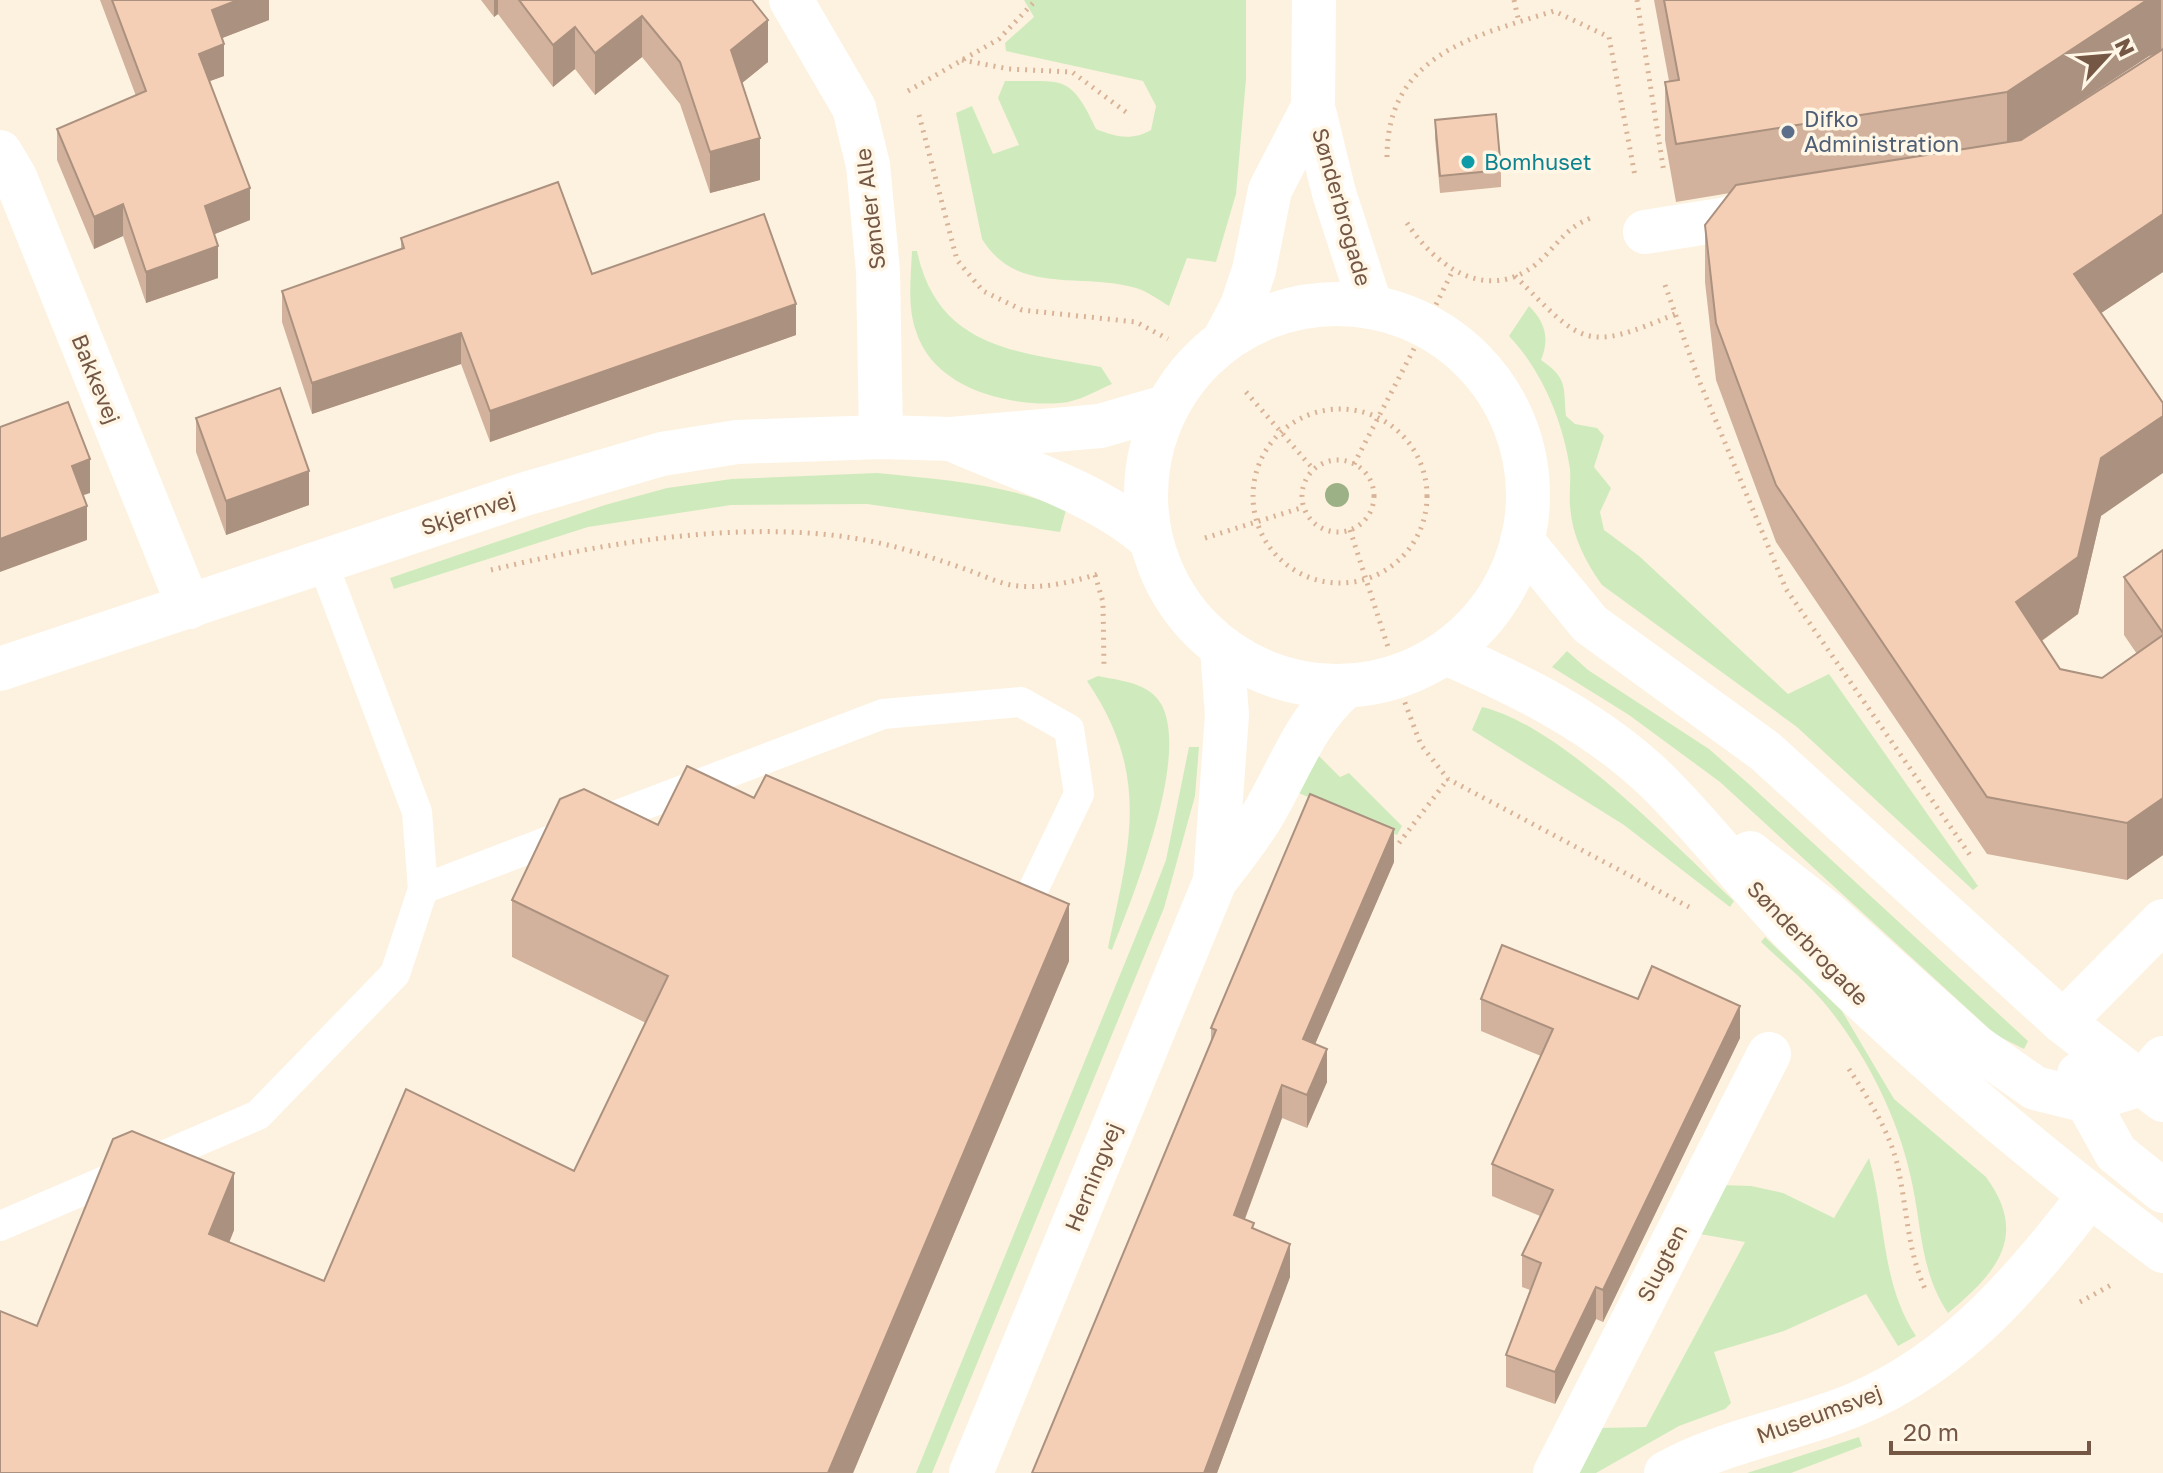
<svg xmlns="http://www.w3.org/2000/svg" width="2163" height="1473" viewBox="0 0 2163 1473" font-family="'Golos Text',sans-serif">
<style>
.green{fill:#cfebbd}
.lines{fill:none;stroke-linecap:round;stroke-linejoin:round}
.path{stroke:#d9b398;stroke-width:5;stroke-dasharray:2 6;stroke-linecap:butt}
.lane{stroke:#fff;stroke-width:30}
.street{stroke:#fff;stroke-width:44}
.secondary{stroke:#fff;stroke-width:44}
.tree{fill:#9db186}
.wall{fill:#d2b29c;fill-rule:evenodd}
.shaded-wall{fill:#ab917f}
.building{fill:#f4cfb5;stroke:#ab917f;stroke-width:2}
.service-dot{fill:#5c6f8a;stroke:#fff6e6;stroke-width:3}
.culture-dot{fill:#0f9aa8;stroke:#fff6e6;stroke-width:3}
.labels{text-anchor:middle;stroke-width:7;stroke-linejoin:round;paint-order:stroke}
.service-label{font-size:22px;fill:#4e5e75;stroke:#fff6e6;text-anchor:start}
.culture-label{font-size:22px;fill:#0d838f;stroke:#fff6e6;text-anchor:start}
.street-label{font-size:22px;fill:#755745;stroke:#fff6e6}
</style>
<rect width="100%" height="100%" fill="#fdf2df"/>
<g class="green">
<path d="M1024,0H1246V79L1236,194L1216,262L1187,258L1169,306C1159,300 1147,291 1136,288C1079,272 1017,296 982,239L956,113L972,106L993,154L1019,145L998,98L1005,81C1062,82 1070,72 1096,129C1116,137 1132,141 1151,130L1156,106L1143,81L1006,51L1005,43L1034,17Z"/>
<path d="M912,251H917C938,349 1017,352 1101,367L1112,384C1096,391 1078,402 1060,403C1008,407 933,388 916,331C907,306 911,277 912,251Z"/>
<path d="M1529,306C1545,322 1550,338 1541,360C1569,379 1563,388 1566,416L1575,424L1597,428L1604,436L1594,467L1611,488L1600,512L1604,530L1639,556L1788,694L1829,674L1978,886L1973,890L1797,727L1602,585C1585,561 1572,536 1570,506C1569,494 1571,481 1570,469C1563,421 1542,371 1509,336Z"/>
<path d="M877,473C944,480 1004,483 1066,510L1060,532L867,504L731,505L588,527L394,589L390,578L605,505L667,488L732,479Z"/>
<polygon points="1567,651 1588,670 1709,749 1751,786 2028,1041 2024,1049 1996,1035 1720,782 1629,715 1552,667"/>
<path d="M1098,676C1117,680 1141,682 1155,696C1198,739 1132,898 1112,950L1108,948C1130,844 1151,775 1087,681Z"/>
<path d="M1482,707C1562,726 1672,843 1734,901L1730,907L1624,825L1472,730Z"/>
<polygon points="1189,747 1199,747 1195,796 1164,908 932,1473 916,1473 1149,904 1166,860"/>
<polygon points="1318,755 1340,777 1349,773 1402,826 1397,835 1294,791"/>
<path d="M1765,937L1842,1011L1894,1099L1986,1177C2030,1237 1995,1274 1948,1313C1919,1270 1922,1223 1910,1174C1897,1116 1867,1057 1830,1010C1811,985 1784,964 1761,942Z"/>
<path d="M1869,1158C1886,1217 1880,1282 1916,1336L1898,1346L1866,1294L1784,1331L1714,1352L1731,1403L1725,1409L1679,1426L1596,1473H1576L1600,1428L1646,1427L1745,1242L1700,1234L1721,1185L1751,1186L1783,1193L1834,1218Z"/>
<polygon points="1859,1437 1862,1446 1791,1473 1747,1473"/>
</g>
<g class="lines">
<g class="path">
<polyline points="1514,0 1519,22"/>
<polyline points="1637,0 1664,173"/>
<polyline points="962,60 1009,69 1072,72 1126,112"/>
<polyline points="908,91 999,39 1036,0"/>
<polyline points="919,115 957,260 983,291 1022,310 1136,322 1168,339"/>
<path d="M1387,157C1387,54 1475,36 1554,11L1609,37L1635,176"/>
<path d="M1407,223C1435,266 1486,303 1535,265C1556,248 1564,228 1591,218"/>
<path d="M1515,276C1583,344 1584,353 1675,314"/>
<polyline points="1665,285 1698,378 1786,589 1972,858"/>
<polyline points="1429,319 1453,270"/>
<polyline points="1246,392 1314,470"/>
<circle cx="1340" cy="496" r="87"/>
<circle cx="1338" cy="496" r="36"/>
<polyline points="1354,464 1417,343"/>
<polyline points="1350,530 1388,647"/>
<polyline points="1205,538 1304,507"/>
<path d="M491,570C602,543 739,520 853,538C892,544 928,556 965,569C980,574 995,582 1011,585C1040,590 1073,582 1101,573"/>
<polyline points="1095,575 1103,602 1104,668"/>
<polyline points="1402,695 1421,745 1448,779 1689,907"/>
<polyline points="1399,843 1448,779"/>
<path d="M1849,1069C1868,1098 1888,1129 1897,1163C1907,1206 1907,1251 1926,1291"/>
<polyline points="2080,1302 2113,1284"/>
</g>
<g class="lane">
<polyline points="423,889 883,714 1021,702 1069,729 1079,794 1020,917"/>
<polyline points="0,1226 258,1115 395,974 423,889 417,812 322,561"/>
</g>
<g class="street">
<polyline points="0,152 15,177 189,607"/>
<polyline points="1645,232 1765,213"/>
<polyline points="2063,1022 2163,921"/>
<polyline points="2141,1084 2163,1058"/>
<polyline points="1555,1473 1769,1054"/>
<path d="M1666,1473C1718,1444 1777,1433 1833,1413C1944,1375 2020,1287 2089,1196"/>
</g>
<g class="secondary">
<polyline points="791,0 854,108 868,165 878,271 881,437"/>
<polyline points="1314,0 1313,107 1334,193 1371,307"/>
<circle cx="1337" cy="495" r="191"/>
<polyline points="1224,340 1242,306 1254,270 1270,190 1313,107"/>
<path d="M953,440C1018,469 1097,492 1150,539"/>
<polyline points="1522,541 1590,624 1765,751 2063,1022 2163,1100"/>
<path d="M1446,653C1522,686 1597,723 1657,781C1708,831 1750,889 1800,939C1913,1052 2035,1155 2163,1251"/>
<polyline points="0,669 525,494 662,454 737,442 881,437 951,439 1100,426 1166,407"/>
<polyline points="1750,853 1827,913 1975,1046 2035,1088 2087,1101 2141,1084"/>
<polyline points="1215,881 1227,715 1222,649"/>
<polyline points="2079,1074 2087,1101 2116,1153 2163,1191"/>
<path d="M971,1473L1215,881C1231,860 1248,839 1262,816C1289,771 1305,721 1345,687"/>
</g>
</g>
<circle class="tree" cx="1337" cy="495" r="12"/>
<g class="wall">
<polygon points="100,0 269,0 269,20 222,38 224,76 210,81 250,220 214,234 218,278 146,303 123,236 94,249 57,160 57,129 136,96"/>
<polygon points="481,0 752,0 768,62 742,83 760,180 710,193 680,104 642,57 595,95 575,69 553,87 498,14 494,17"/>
<path d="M1654,0H2163V272L2101,313V516L2078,614L2042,641L2060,669L2102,678L2137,654L2124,635V577L2163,550V855L2127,880L1987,854L1776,542L1716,380L1705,282V225L1730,193L1676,202L1665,140V82L1669,81ZM2155,54L2036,130L2149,56Z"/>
<polygon points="1435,120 1501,170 1501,187 1440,193 1435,138"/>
<polygon points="401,238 592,274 796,335 490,442 461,364 312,414 282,322 282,291 401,249"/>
<polygon points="196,418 309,505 226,535 196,452"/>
<polygon points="658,825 1069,961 853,1473 37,1326 234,1230 229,1243 324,1281 574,1171 646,1023 512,957 512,900"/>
<polygon points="1394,862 1315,1044 1327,1082 1307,1128 1282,1118 1245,1219 1254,1228 1290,1277 1217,1473 1032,1473 1211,1043 1211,1028"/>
<polygon points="1481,999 1638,999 1740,1038 1603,1322 1596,1319 1555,1404 1506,1387 1506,1355 1530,1290 1522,1287 1522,1255 1540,1216 1492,1196 1492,1164 1541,1056 1481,1031"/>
</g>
<g class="shaded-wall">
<polygon points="238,0 269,0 269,20 212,42 212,10"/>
<polygon points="494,0 498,0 498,14 494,17"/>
<polygon points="2147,0 2161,0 2161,52 2149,56 2007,149 2007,92"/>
<polygon points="642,16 642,57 595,95 595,53"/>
<polygon points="768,20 768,62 731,92 731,50"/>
<polygon points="575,27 575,69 553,87 553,45"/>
<polygon points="224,44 224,76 199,85 199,54"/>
<polygon points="760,138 760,180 710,193 710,152"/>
<polygon points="250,188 250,220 205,238 205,206"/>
<polygon points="123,204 123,236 94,249 94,217"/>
<polygon points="2163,214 2163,272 2074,331 2074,274"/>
<polygon points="218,246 218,278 146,303 146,272"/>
<polygon points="796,304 796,335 490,442 490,411"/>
<polygon points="461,333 461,364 312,414 312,383"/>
<polygon points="2163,416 2163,473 2101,516 2078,614 2016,659 2016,602 2101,458"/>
<polygon points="90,459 90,493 72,499 72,466"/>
<polygon points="309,471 309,505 226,535 226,501"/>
<polygon points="87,506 87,540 0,572 0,539"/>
<polygon points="2163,798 2163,855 2127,880 2127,823"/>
<polygon points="1394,829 1394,862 1303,1072 1303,1039"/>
<polygon points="1069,904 1069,961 853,1473 828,1473"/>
<polygon points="1740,1006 1740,1038 1603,1322 1603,1290"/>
<polygon points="1327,1049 1327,1082 1307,1128 1307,1095"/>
<polygon points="1282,1085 1282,1118 1234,1248 1234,1215"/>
<polygon points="234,1173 234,1230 209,1292 209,1234"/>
<polygon points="1290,1244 1290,1277 1217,1473 1204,1473"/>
<polygon points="1596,1287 1596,1319 1555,1404 1555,1372"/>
</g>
<g class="building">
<polygon points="112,0 238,0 212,10 224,44 199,54 250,188 205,206 218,246 146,272 123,204 94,217 57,129 146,91"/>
<polygon points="519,0 752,0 768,20 731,50 760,138 710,152 680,62 642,16 595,53 575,27 553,45"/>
<polygon points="1664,0 2147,0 2007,92 1676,144 1665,82 1679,80"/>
<polygon points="2163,49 2163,214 2074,274 2163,403 2163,416 2101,458 2078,557 2016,602 2060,669 2102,678 2163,635 2163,798 2127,823 1987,797 1776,485 1716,323 1705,225 1736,185 2021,140"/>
<polygon points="1496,114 1501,170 1440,176 1435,120"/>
<polygon points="558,182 592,274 764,214 796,304 490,411 461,333 312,383 282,291 404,248 401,238"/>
<polygon points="280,388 309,471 226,501 196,418"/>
<polygon points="68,402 90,459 72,466 87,506 0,539 0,427"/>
<polygon points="2163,550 2163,633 2124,577"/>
<polygon points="687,766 754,798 766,775 1069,904 828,1473 0,1473 0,1311 37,1326 113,1139 132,1131 234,1173 209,1234 324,1281 406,1089 574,1171 668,976 512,900 560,799 584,789 658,825"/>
<polygon points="1310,794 1394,829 1303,1039 1327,1049 1307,1095 1282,1085 1234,1215 1254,1223 1252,1228 1290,1244 1204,1473 1032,1473 1216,1030 1211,1028"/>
<polygon points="1502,945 1638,999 1652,966 1740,1006 1603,1290 1596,1287 1555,1372 1506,1355 1541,1263 1522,1255 1553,1190 1492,1164 1553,1029 1481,999"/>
</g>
<circle class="service-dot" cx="1788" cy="132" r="8"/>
<circle class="culture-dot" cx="1468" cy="162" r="8"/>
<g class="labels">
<g class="service-label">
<text x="1804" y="127">Difko<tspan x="1804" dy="25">Administration</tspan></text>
</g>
<g class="culture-label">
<text x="1484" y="170">Bomhuset</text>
</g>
<g class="street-label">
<text transform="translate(1342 207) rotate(74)" y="8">Sønderbrogade</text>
<text transform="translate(870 209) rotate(-97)" y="8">Sønder Alle</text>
<text transform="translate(96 379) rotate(68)" y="8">Bakkevej</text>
<text transform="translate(468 513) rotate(-18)" y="8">Skjernvej</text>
<text transform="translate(1808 943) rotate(46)" y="8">Sønderbrogade</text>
<text transform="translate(1093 1177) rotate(-68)" y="8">Herningvej</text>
<text transform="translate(1662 1263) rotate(-63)" y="8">Slugten</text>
<text transform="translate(1819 1414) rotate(-20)" y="8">Museumsvej</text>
</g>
</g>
<g transform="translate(2107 56) rotate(64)" stroke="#fff6e6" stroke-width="6" paint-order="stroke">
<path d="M0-6L14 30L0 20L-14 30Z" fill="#755745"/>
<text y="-12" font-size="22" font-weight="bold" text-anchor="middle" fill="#755745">N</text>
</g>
<path d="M1891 1441v12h198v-12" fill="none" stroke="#755745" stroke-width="4"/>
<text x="1903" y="1441" font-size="24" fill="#755745" stroke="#fff6e6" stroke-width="6" paint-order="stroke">20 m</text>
</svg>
